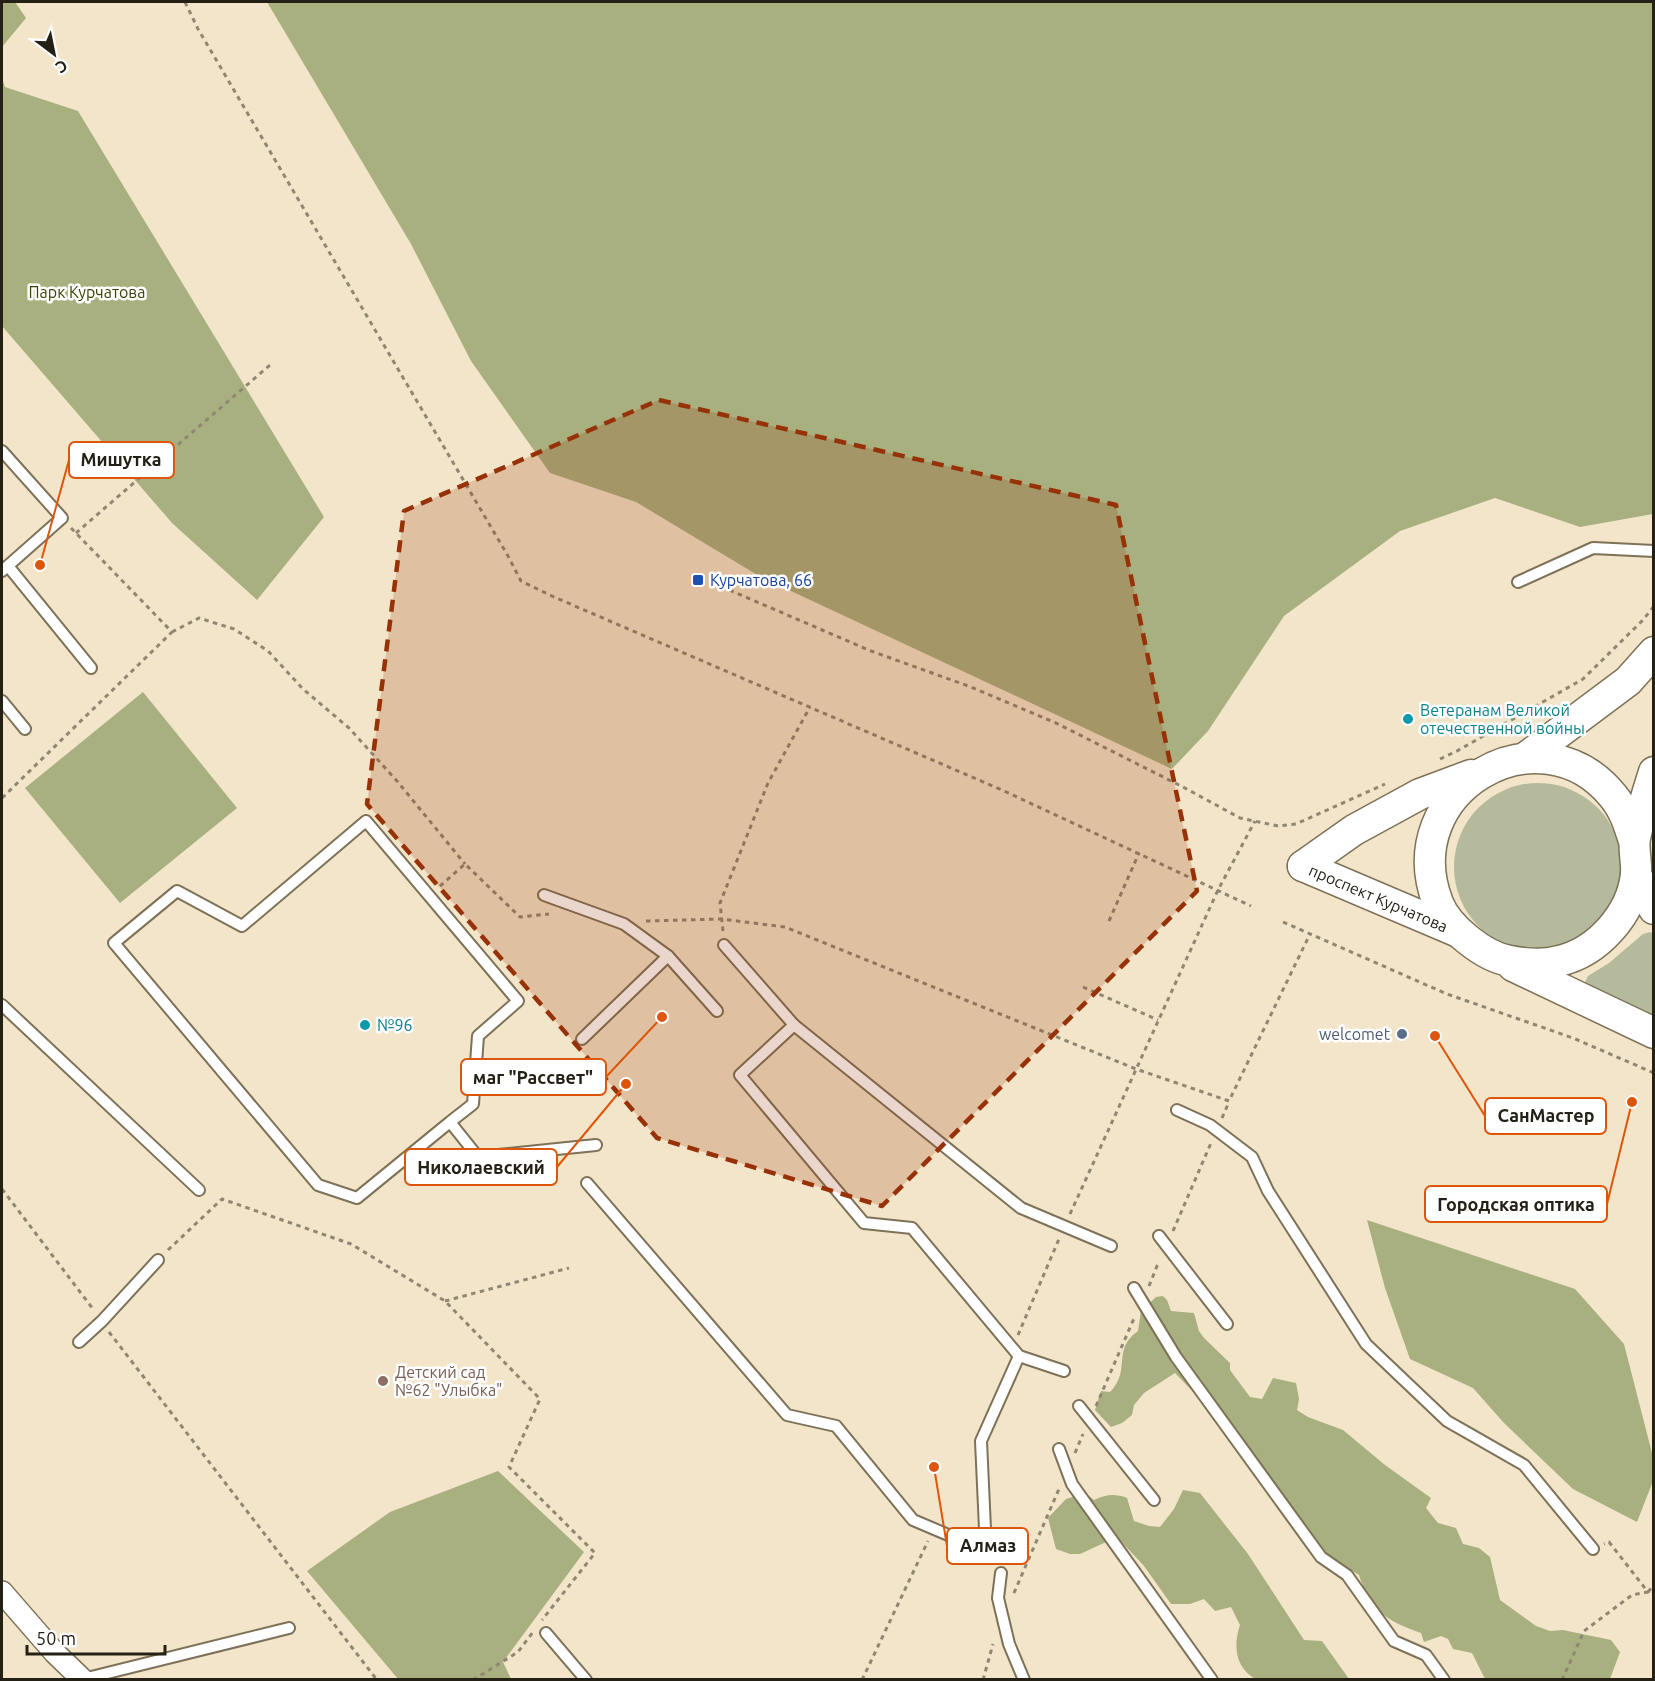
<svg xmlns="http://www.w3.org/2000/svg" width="1655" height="1681" viewBox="0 0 1655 1681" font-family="Ubuntu,sans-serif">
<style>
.green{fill:#b5ba9d}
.forest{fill:#a9b080}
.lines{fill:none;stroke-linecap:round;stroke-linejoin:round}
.lane-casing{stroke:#7d7158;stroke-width:14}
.street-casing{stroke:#7d7158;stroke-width:24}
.secondary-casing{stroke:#7d7158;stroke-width:33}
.path{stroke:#908773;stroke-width:3;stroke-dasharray:4.5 4.5;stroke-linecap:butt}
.lane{stroke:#fff;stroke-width:10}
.street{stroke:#fff;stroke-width:21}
.secondary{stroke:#fff;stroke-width:30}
.marked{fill:#973107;fill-opacity:0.2;stroke:#973107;stroke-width:4.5;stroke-dasharray:12 8;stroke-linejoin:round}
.transit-dot{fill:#1a4fb4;stroke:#fff;stroke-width:2}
.culture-dot{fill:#0f9aa8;stroke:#fff;stroke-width:2}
.service-dot{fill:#5c6f8a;stroke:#fff;stroke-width:2}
.education-dot{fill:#8d6e63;stroke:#fff;stroke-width:2}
.labels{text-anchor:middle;stroke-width:5;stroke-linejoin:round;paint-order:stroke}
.park-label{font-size:16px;fill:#3c4105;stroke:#fff}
.transit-label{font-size:16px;fill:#164399;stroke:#fff;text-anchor:start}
.culture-label{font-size:16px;fill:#0d838f;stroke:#fff;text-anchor:start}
.street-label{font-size:16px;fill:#252016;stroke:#fff}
.service-label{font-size:16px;fill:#4e5e75;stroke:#fff;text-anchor:end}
.education-label{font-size:16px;fill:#785e54;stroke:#fff;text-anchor:start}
.leader{fill:none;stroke:#de560c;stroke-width:2}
.callout-dot{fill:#de560c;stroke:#fff;stroke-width:2}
.callout{fill:#fff;stroke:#de560c;stroke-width:2}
.callout-label{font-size:18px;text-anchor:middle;font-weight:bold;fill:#252016}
</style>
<rect width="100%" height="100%" fill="#f2e5c9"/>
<g class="green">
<circle cx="1538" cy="867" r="84"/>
<polygon points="1650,932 1653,934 1653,1022 1584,984 1588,976 1609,963 1643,934"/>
</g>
<g class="forest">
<polygon points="2,2 15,2 26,18 2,47"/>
<polygon points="267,2 1653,2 1653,514 1580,527 1495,498 1400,531 1284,616 1208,731 1172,769 759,576 636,502 550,473 471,361 411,244"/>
<polygon points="2,78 5,87 78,111 324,517 257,600 172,523 2,326"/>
<polygon points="143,692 237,808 120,903 25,788"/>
<polygon points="1367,1220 1575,1289 1624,1344 1653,1457 1653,1481 1637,1522 1573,1489 1504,1423 1473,1388 1410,1359 1385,1288"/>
<path d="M1163,1296L1167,1300L1171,1311L1194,1313L1199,1331L1204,1338L1230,1363V1370L1250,1397L1262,1399L1273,1378L1296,1383L1299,1399L1297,1410L1308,1417L1343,1430L1385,1465L1431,1498L1426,1508L1438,1523L1456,1528L1463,1544L1479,1548L1490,1557L1500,1600L1536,1626L1550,1631L1563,1630L1611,1640L1620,1652L1610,1679H1485L1472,1653L1453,1649L1448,1639L1441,1636L1424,1642L1421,1633C1387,1621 1370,1611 1359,1575L1342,1565L1323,1550L1313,1535L1298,1520L1266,1471L1242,1457L1202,1401L1175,1373L1144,1393L1134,1405L1132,1415L1122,1423L1111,1427L1095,1410L1101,1391L1110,1392C1132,1370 1111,1350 1138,1331L1141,1311L1156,1297Z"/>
<polygon points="498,1471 584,1552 503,1662 511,1679 398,1679 307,1571 390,1512"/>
<path d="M1183,1490L1200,1493L1248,1554L1304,1640L1322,1641L1349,1679L1257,1680C1235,1668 1233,1646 1240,1625L1231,1607L1215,1611L1204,1599L1190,1604H1171L1144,1566L1117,1537L1080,1554H1070L1056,1549L1048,1518L1066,1499L1085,1493L1094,1500C1106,1495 1114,1493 1127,1498L1134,1521L1149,1526L1160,1527L1174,1509Z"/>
</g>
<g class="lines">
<defs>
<g id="lane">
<polyline points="2,451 62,518 2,571"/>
<polyline points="8,566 91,668"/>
<polyline points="1518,582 1593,548 1654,551"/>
<polyline points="2,701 25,729"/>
<polyline points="544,895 624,924 668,956 717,1011"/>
<polyline points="724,945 794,1025"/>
<polyline points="2,1005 199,1190"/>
<polyline points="582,1039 668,956"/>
<polyline points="1177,1110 1210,1125 1252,1157 1268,1191 1366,1344 1447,1421 1524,1465 1593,1549"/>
<polyline points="450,1122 473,1104 478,1036 518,1001 366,821 242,926 177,891 114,943 318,1185 357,1198 450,1122 478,1157 596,1145"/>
<polyline points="587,1183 787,1415 836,1426 913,1520 986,1551 981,1441 1019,1356"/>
<polyline points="1159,1236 1227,1324"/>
<polyline points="1134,1288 1176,1357 1321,1557 1347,1575 1394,1641 1426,1655 1444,1680"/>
<polyline points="79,1342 102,1321 158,1260"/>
<polyline points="1064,1371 1019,1356 912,1228 864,1223 740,1075 794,1025 1021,1208 1111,1246"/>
<polyline points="1079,1406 1154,1500"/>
<polyline points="1059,1449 1072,1484 1212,1680"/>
<polyline points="1001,1573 998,1598 1009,1644 1024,1680"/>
<polyline points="546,1633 586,1680"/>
<polyline points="83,1679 289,1628"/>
</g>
<polyline id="street" points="2,1592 55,1653 83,1680"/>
<g id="secondary">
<polyline points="1525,758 1628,681 1654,652"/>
<path d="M1634,841C1629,825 1624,809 1613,796C1540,706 1394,790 1438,903C1447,927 1484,957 1510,961C1526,964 1542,966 1559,961C1598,952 1632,914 1636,874C1637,862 1633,849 1635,838C1640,816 1647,794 1654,772"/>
<polyline points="1303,866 1354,830 1420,794 1471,775"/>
<path id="s1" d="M1303,866L1456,931"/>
<polyline points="1636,875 1654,909"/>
<polyline points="1513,966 1654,1033"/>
</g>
</defs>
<use href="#lane" class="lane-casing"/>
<use href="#street" class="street-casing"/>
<use href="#secondary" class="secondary-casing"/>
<g class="path">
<polyline points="185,2 198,29 508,556 521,581 554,597 1002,790 1251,906"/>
<polyline points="76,533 270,365"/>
<polyline points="713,583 871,651 971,687 1056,723 1183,787 1240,818 1278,826 1296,824 1385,784"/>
<polyline points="172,632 199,618 234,629 268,651 303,689 349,728 397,781 465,864"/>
<polyline points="1440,759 1457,751 1583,679 1643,620 1654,606"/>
<polyline points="2,798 172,632 71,528"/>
<polyline points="440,886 465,864 520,917 549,914"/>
<polyline points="646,921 721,919 785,927 1136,1069 1229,1101 1310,934"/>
<polyline points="1109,921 1139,853"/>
<polyline points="1283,922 1447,994 1573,1038 1654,1073"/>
<polyline points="723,931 720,903 768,783 810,707"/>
<polyline points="1083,987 1158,1020"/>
<polyline points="1222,1118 1229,1102"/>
<polyline points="2,1189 93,1309"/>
<polyline points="1070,1214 1218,890 1255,821"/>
<polyline points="1173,1231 1211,1143"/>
<polyline points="168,1250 222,1199 351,1244 445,1301 540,1399 509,1467 595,1553 542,1620"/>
<polyline points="1149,1286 1159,1261"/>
<polyline points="445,1301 569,1268"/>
<polyline points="109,1332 377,1680"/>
<polyline points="1018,1335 1059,1239"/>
<polyline points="1096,1406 1135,1316"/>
<polyline points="1075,1453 1083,1434"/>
<polyline points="1648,1592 1654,1585"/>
<polyline points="1014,1593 1059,1489"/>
<polyline points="473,1680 518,1652 533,1632"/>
<polyline points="862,1680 928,1541"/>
<polyline points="983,1680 993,1644"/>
<polyline points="1562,1680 1584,1631 1632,1595 1648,1592 1609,1542 1604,1544"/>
</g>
<use href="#lane" class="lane"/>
<use href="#street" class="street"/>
<use href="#secondary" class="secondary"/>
</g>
<path class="marked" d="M659,400L1116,505L1197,891L882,1206L657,1138L367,804L404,511Z"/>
<rect class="transit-dot" x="692" y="574" width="12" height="12" rx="3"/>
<g class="culture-dot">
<circle cx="1408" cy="719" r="6"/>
<circle cx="365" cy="1025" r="6"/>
</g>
<circle class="service-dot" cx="1402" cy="1034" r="6"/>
<circle class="education-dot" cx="383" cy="1381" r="6"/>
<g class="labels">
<g class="park-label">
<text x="87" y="298">Парк Курчатова</text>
</g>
<g class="transit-label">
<text x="710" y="586">Курчатова, 66</text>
</g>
<g class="culture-label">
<text x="1420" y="716">Ветеранам Великой<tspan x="1420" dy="18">отечественной войны</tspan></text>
<text x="377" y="1031">№96</text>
</g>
<g class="street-label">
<text dy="6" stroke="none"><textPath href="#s1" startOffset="82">проспект Курчатова</textPath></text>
</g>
<g class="service-label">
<text x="1390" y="1040">welcomet</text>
</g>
<g class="education-label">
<text x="395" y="1378">Детский сад<tspan x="395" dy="18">№62 "Улыбка"</tspan></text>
</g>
</g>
<path class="leader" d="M40 565L69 460M662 1017L606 1077M1435 1036L1485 1116M626 1084L557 1167M1632 1102L1607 1204M934 1467L947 1546"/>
<g class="callout-dot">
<circle cx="40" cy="565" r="6"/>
<circle cx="662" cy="1017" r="6"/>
<circle cx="1435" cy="1036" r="6"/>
<circle cx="626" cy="1084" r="6"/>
<circle cx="1632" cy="1102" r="6"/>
<circle cx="934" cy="1467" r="6"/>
</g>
<g class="callout">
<rect x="69" y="442" width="105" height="36" rx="6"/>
<rect x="461" y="1059" width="145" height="36" rx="6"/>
<rect x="1485" y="1098" width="121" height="36" rx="6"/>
<rect x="405" y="1149" width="152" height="36" rx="6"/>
<rect x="1425" y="1186" width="182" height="36" rx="6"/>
<rect x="947" y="1528" width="81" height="36" rx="6"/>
</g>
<g class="callout-label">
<text x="121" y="466">Мишутка</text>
<text x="533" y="1084">маг "Рассвет"</text>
<text x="1546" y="1122">СанМастер</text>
<text x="481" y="1174">Николаевский</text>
<text x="1516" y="1211">Городская оптика</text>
<text x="988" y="1552">Алмаз</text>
</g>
<rect width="1655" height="1681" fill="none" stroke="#252016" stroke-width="6"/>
<g transform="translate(54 54) rotate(148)" stroke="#ffffff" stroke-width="4.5" paint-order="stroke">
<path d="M0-4.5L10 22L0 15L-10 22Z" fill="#252016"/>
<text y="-9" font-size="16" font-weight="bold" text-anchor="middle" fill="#252016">С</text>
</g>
<path d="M27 1645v9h138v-9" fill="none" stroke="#252016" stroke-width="3"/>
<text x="36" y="1645" font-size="18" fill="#252016" stroke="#ffffff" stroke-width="4.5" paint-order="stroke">50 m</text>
</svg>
